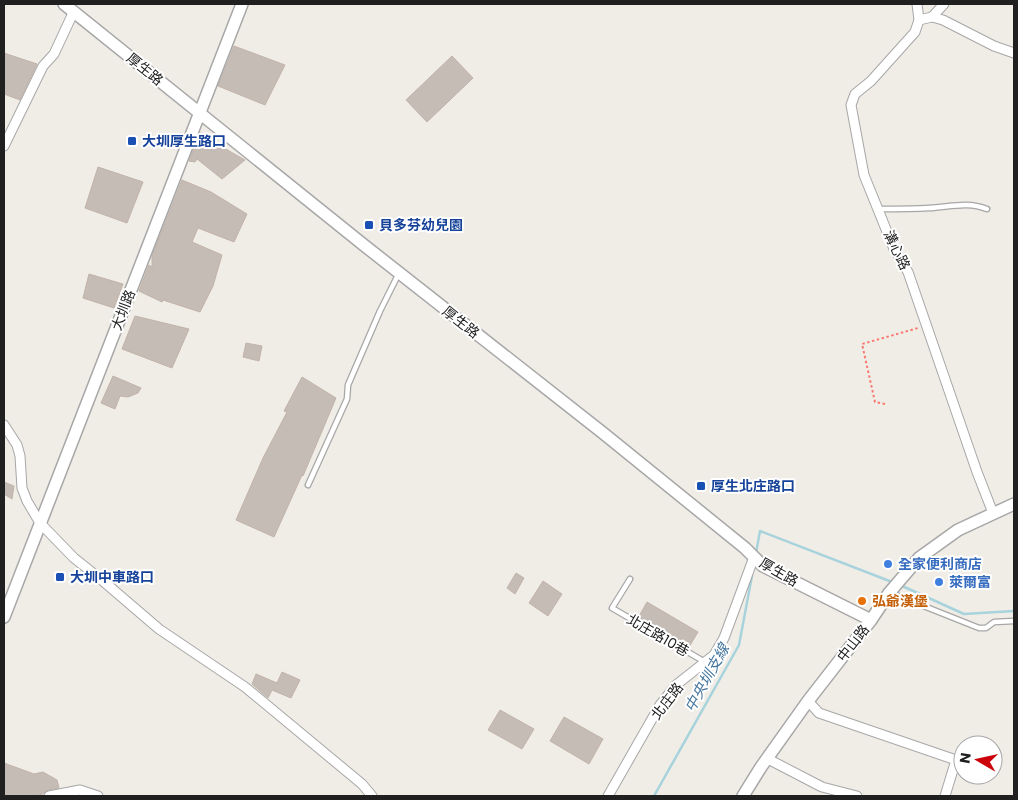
<svg xmlns="http://www.w3.org/2000/svg" width="1018" height="800" viewBox="0 0 1018 800" font-family="Poppins,'Noto Sans TC',sans-serif">
<style>
.lines{fill:none;stroke-linecap:round;stroke-linejoin:round}
.stream{stroke:#a8d3dd;stroke-width:2.5}
.building{fill:#c5bcb6;stroke:#c2b3a9}
.service-casing{stroke:#a7a7a7;stroke-width:7}
.minor-casing{stroke:#a7a7a7;stroke-width:11}
.tertiary-casing{stroke:#a7a7a7;stroke-width:14}
.path{stroke:#f87970;stroke-width:2;stroke-dasharray:2.5 2.5;stroke-linecap:butt}
.service{stroke:#fff;stroke-width:4.5}
.minor{stroke:#fff;stroke-width:9}
.tertiary{stroke:#fff;stroke-width:11}
.transit-dot{fill:#1a4fb4;stroke:#fff;stroke-width:2}
.shop-dot{fill:#3f7fe0;stroke:#fff;stroke-width:2}
.food-dot{fill:#e8710a;stroke:#fff;stroke-width:2}
.labels{text-anchor:middle;stroke-width:4;stroke-linejoin:round;paint-order:stroke}
.street-label{font-size:14px;fill:#202020;stroke:#fff}
.transit-label{font-size:14px;font-weight:bold;fill:#164399;stroke:#fff;text-anchor:start}
.shop-label{font-size:14px;font-weight:bold;fill:#366cbe;stroke:#fff;text-anchor:start}
.food-label{font-size:14px;font-weight:bold;fill:#c56008;stroke:#fff;text-anchor:start}
.water-label{font-size:15px;font-style:italic;fill:#47779f;stroke:#fff}
</style>
<rect width="100%" height="100%" fill="#f0ede7"/>
<g class="lines">
<g class="stream">
<polyline points="756,553 760,531 892,582"/>
<polyline points="900,585 964,614 1014,611"/>
<polyline points="654,796 739,645 752,576"/>
</g>
</g>
<g class="building">
<polygon points="234,46 285,65 265,105 218,86"/>
<polygon points="4,53 37,64 20,100 4,94"/>
<polygon points="452,56 473,78 427,122 406,100"/>
<polygon points="200,133 213,137 210,140 245,160 222,179 197,159 195,162 189,161"/>
<polygon points="98,167 143,182 127,223 85,208"/>
<polygon points="182,180 211,192 247,214 234,242 198,228 192,242 222,255 213,286 200,312 163,300 162,302 139,291 149,265 152,267 152,256"/>
<polygon points="89,274 123,284 114,308 83,298"/>
<polygon points="135,316 189,329 172,368 122,349"/>
<polygon points="246,343 262,346 259,361 243,357"/>
<polygon points="113,376 141,388 138,393 128,397 120,396 115,409 101,403"/>
<polygon points="302,377 336,398 303,476 302,475 274,537 236,520 263,458 287,412 284,411"/>
<polygon points="4,482 14,486 12,499 4,494"/>
<polygon points="516,573 524,578 515,594 507,588"/>
<polygon points="543,581 562,594 548,616 529,603"/>
<polygon points="647,602 698,632 689,647 638,618"/>
<polygon points="282,672 300,680 291,698 272,690 268,698 252,684 256,674 277,683"/>
<polygon points="500,710 534,729 522,749 488,730"/>
<polygon points="564,717 603,739 589,764 550,741"/>
<polygon points="4,763 34,774 43,772 57,780 59,788 48,790 43,794 34,796 4,796"/>
</g>
<g class="lines">
<defs>
<g id="service">
<path d="M879,209C896,209 913,209 929,208C950,207 967,201 987,209"/>
<polyline points="308,485 347,399 348,385 380,311 399,273"/>
<polyline points="630,579 612,608 705,662"/>
<polyline points="891,593 979,628 986,628 994,622 1014,621"/>
</g>
<g id="minor">
<polyline points="917,4 919,20 915,32 871,81 855,94 851,105 864,175 894,249 908,272 977,472 993,513"/>
<polyline points="932,17 944,4"/>
<polyline points="919,20 932,17 943,20 994,46 1014,53"/>
<polyline points="4,146 43,66 54,54 74,11"/>
<polyline points="4,425 17,445 20,456 22,488 27,501 40,523 74,558 103,581 159,629 245,687 362,784 372,796"/>
<polyline points="808,701 819,713 956,760 945,796"/>
<polyline points="768,759 822,787 857,796"/>
<polyline points="49,796 80,790 98,796"/>
<polyline points="608,796 660,705 676,685 714,655 724,638 754,557"/>
</g>
<g id="tertiary">
<polyline points="64,4 365,246 603,433 745,548 763,566 871,620"/>
<polyline points="4,617 242,4"/>
<polyline points="743,796 761,767 808,701 871,620 889,593 919,558 958,530 1014,504"/>
</g>
</defs>
<use href="#service" class="service-casing"/>
<use href="#minor" class="minor-casing"/>
<use href="#tertiary" class="tertiary-casing"/>
<polyline class="path" points="885,404 875,402 862,344 918,328"/>
<use href="#service" class="service"/>
<use href="#minor" class="minor"/>
<use href="#tertiary" class="tertiary"/>
</g>
<g class="transit-dot">
<rect x="127" y="136" width="10" height="10" rx="2.5"/>
<rect x="364" y="220" width="10" height="10" rx="2.5"/>
<rect x="696" y="481" width="10" height="10" rx="2.5"/>
<rect x="55" y="572" width="10" height="10" rx="2.5"/>
</g>
<g class="shop-dot">
<circle cx="888" cy="564" r="5"/>
<circle cx="939" cy="582" r="5"/>
</g>
<circle class="food-dot" cx="862" cy="601" r="5"/>
<g class="labels">
<g class="street-label">
<text transform="translate(145 69) rotate(39)" y="5">厚生路</text>
<text transform="translate(897 250) rotate(64)" y="5">溝心路</text>
<text transform="translate(123 310) rotate(-69)" y="5">大圳路</text>
<text transform="translate(461 322) rotate(38)" y="5">厚生路</text>
<text transform="translate(779 572) rotate(30)" y="5">厚生路</text>
<text transform="translate(658 635) rotate(30)" y="5">北庄路10巷</text>
<text transform="translate(853 643) rotate(-52)" y="5">中山路</text>
<text transform="translate(667 701) rotate(-52)" y="5">北庄路</text>
</g>
<g class="transit-label">
<text x="142" y="146">大圳厚生路口</text>
<text x="379" y="230">貝多芬幼兒園</text>
<text x="711" y="491">厚生北庄路口</text>
<text x="70" y="582">大圳中車路口</text>
</g>
<g class="shop-label">
<text x="898" y="569">全家便利商店</text>
<text x="949" y="587">萊爾富</text>
</g>
<g class="food-label">
<text x="872" y="606">弘爺漢堡</text>
</g>
<g class="water-label">
<text transform="translate(707 678) rotate(-61)" y="5">中央圳支線</text>
</g>
</g>
<rect width="1018" height="800" fill="none" stroke="#202020" stroke-width="10"/>
<g transform="translate(978 760) rotate(279)"><circle r="24" fill="#ffffff" stroke="#a6a6a6"/>
<path d="M0-4L9 19L0 12L-9 19Z" fill="#cd030b"/>
<text y="-8" font-size="14" font-weight="bold" text-anchor="middle" fill="#202020">N</text>
</g>
</svg>
